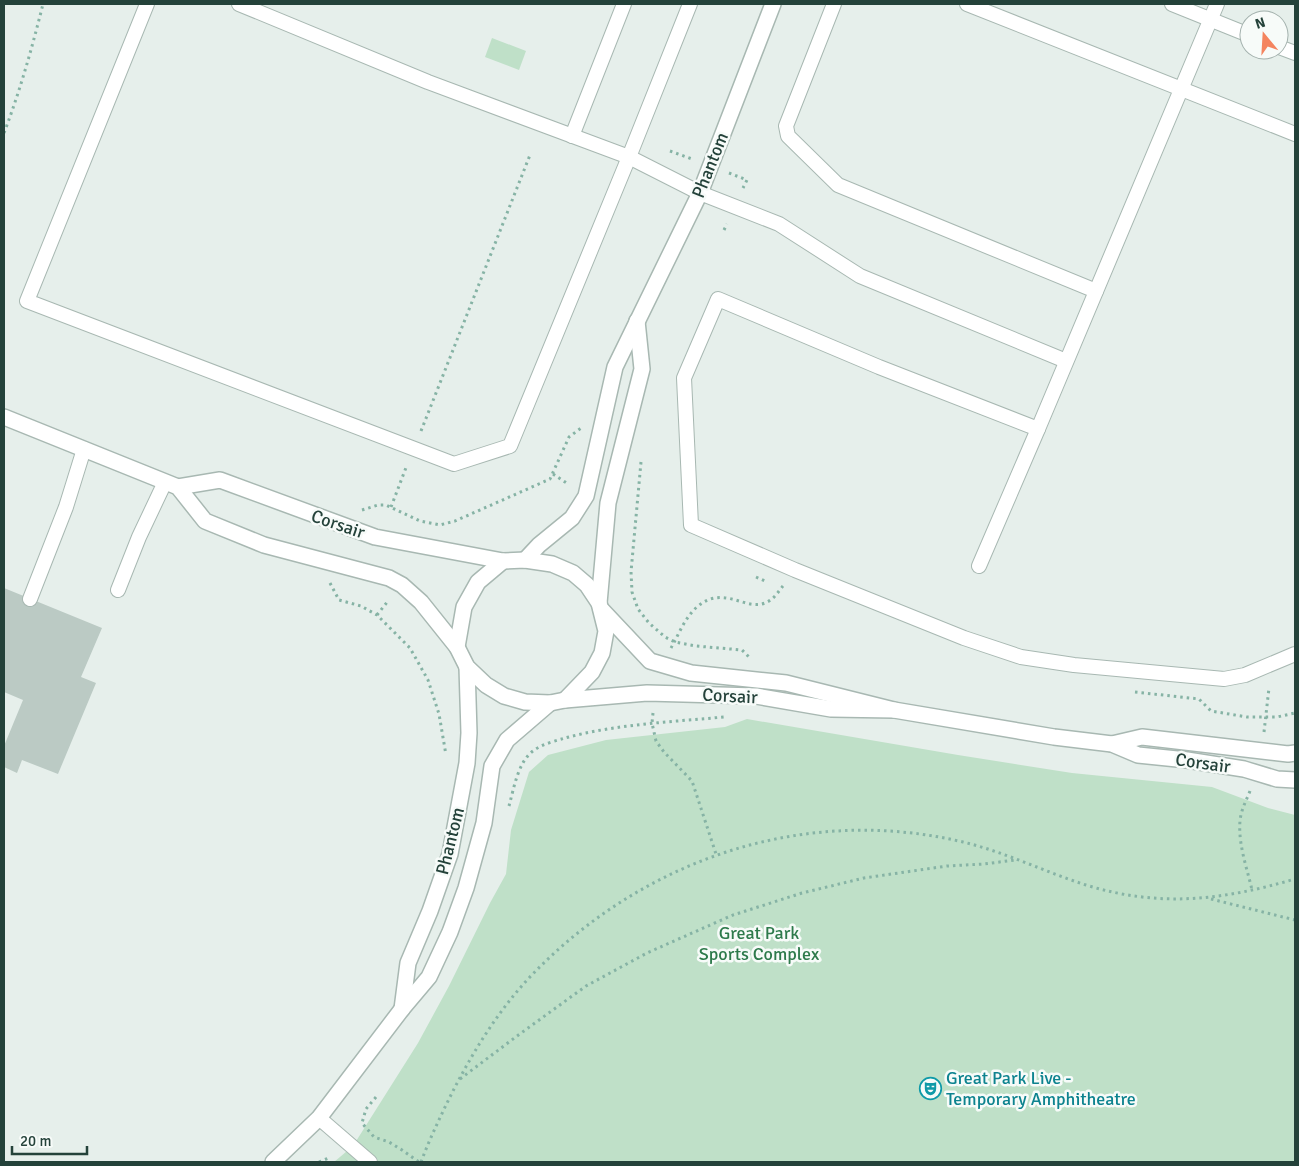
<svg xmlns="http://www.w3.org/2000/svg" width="1299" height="1166" viewBox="0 0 1299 1166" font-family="Signika,sans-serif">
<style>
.green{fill:#bfe0c8}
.building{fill:#bbcac4}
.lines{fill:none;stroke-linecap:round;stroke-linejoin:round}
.service-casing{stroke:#a8b8b2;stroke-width:16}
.tertiary-casing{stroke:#a8b8b2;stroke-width:18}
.path{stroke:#86b3a5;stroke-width:3;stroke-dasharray:2.5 4;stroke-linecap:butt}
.service{stroke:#fff;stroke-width:14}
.tertiary{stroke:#fff;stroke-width:15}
.labels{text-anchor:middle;stroke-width:5;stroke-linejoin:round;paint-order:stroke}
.street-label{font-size:18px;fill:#24423a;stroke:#f7fbf9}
.park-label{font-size:18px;fill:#2d7a4b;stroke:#f7fbf9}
.culture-label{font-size:18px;fill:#0d838f;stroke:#f7fbf9;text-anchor:start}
</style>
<rect width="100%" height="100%" fill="#e6efeb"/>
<g class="green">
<polygon points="492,38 526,51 519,70 485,57"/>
<polygon points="747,719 958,755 1072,773 1212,787 1268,808 1295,815 1295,1162 334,1162 353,1146 418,1043 449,986 490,903 506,874 511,830 529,772 548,755 606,740 725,727"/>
</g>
<polygon class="building" points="4,588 102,628 81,677 96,683 58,774 22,760 17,773 4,767 4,746 23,700 4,692"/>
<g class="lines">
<defs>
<g id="service">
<polyline points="147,4 27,301 454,464 510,446 629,157 690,4"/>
<polyline points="239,4 428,82 629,157 700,193 779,224 860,276 1066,361"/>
<polyline points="834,4 786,126 788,136 838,185 1096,291"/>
<polyline points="967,4 1295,134"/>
<polyline points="1172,4 1249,35"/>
<polyline points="1279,47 1295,53"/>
<polyline points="572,136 624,4"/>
<polyline points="1038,429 1217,4"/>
<polyline points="979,566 1038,429 879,367 718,299 684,378 691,525 795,570 964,638 1021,657 1074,665 1224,679 1245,675 1295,654"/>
<polyline points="118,590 139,537 165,482"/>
<polyline points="30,599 66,507 84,449"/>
<polyline points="319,1118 370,1162"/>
</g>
<g id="tertiary">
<polyline points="4,417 178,487 205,521 264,545 389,578 402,585 421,602 457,647 467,667 486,685 504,696 525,702 550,703 565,700 647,693 756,696 831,709 894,710"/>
<polyline points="178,487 220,480 375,537 503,561 525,560 552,564 573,573 587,585 599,603 606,631 602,653 592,672 565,700"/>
<polyline points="525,560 539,545 572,518 586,496 615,367 700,193 773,4"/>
<polyline points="599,603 608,503 642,369 637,321"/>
<polyline points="601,609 650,661 691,673 786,683 894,710 1054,737 1112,744 1138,755 1187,760 1244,769 1277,779 1295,780"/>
<polyline points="457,647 464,607 478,582 503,561"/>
<polyline points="1112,744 1142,737 1288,754 1295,753"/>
<polyline points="402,1009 408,963 430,911 450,854 467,763 469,733 467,667"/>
<polyline points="273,1162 319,1118 402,1009 429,977 450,932 466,888 484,823 492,766 507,740 550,703"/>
</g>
</defs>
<use href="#service" class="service-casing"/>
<use href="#tertiary" class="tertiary-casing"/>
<g class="path">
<path d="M4,133C20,91 32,48 43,4"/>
<polyline points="670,151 692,159"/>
<polyline points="729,173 747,180 743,188"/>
<polyline points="724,230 727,224"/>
<polyline points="421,431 530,155"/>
<polyline points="641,462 631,572 632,592 638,609 649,623 665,637 675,642 696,646 742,650 751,659"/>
<polyline points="553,474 568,484"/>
<polyline points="391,507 407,465"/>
<polyline points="362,510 378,505 386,505 420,521 440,525 455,521 550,479 569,437 581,428"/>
<polyline points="756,577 765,581"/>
<polyline points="330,583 339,600 361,606 377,615 410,648 428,680 439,714 446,755"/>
<polyline points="377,615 388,601"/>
<path d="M671,648C679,634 685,617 698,606C725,584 747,613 767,602C774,599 778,592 783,586"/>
<polyline points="1135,692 1199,699 1211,711 1247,717 1277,717 1295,713"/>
<polyline points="653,713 652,723 656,741 664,752 692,781 716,854"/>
<polyline points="1264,732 1269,688"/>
<path d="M1250,791C1246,801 1241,810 1240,821C1238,844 1247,868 1252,890"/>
<path d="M509,806C514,788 518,762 533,751C542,744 555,741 565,738C617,724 671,722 724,717"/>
<polyline points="1211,899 1295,920"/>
<polyline points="460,1079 517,1036 586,986 647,953 733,915 802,893 864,878 947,866 984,864 1015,860"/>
<polyline points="376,1097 366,1109 362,1123 374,1137 389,1142 402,1150 419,1162"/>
<polyline points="319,1162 331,1157"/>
<path d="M421,1162C428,1143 437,1124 446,1105C468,1060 494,1016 528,979C640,860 803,804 963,842C1005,852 1045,872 1086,885C1160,908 1223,900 1295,879"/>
</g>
<use href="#service" class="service"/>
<use href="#tertiary" class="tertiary"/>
</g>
<defs>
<symbol id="theatre-ring" viewBox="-11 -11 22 22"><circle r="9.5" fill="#f7fbf9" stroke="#0f9aa8" stroke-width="1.5"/><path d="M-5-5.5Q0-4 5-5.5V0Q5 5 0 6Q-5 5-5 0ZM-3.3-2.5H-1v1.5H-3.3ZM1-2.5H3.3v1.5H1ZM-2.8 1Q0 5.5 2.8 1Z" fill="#0f9aa8"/></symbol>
</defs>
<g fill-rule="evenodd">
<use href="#theatre-ring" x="918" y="1076" width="25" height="25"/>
</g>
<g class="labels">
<g class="street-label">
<text transform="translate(710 165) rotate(-68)" y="6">Phantom</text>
<text transform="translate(338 524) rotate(19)" y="6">Corsair</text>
<text transform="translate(730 696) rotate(3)" y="6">Corsair</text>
<text transform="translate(1203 763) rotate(8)" y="6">Corsair</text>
<text transform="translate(450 841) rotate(-76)" y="6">Phantom</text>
</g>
<g class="park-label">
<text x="759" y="939">Great Park<tspan x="759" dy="21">Sports Complex</tspan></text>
</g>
<g class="culture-label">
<text x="946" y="1084">Great Park Live -<tspan x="946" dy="21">Temporary Amphitheatre</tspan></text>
</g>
</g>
<rect width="1299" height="1166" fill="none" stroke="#24423a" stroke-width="10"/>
<g transform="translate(1264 35) rotate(342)"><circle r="24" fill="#f7fbf9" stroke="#a3b1ad"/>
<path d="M0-4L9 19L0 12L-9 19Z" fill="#f4845f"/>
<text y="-8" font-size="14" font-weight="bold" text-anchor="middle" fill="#24423a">N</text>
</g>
<path d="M12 1146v8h75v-8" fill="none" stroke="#24423a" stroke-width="2.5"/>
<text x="20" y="1146" font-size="15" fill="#24423a" stroke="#f7fbf9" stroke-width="4" paint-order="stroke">20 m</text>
</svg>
